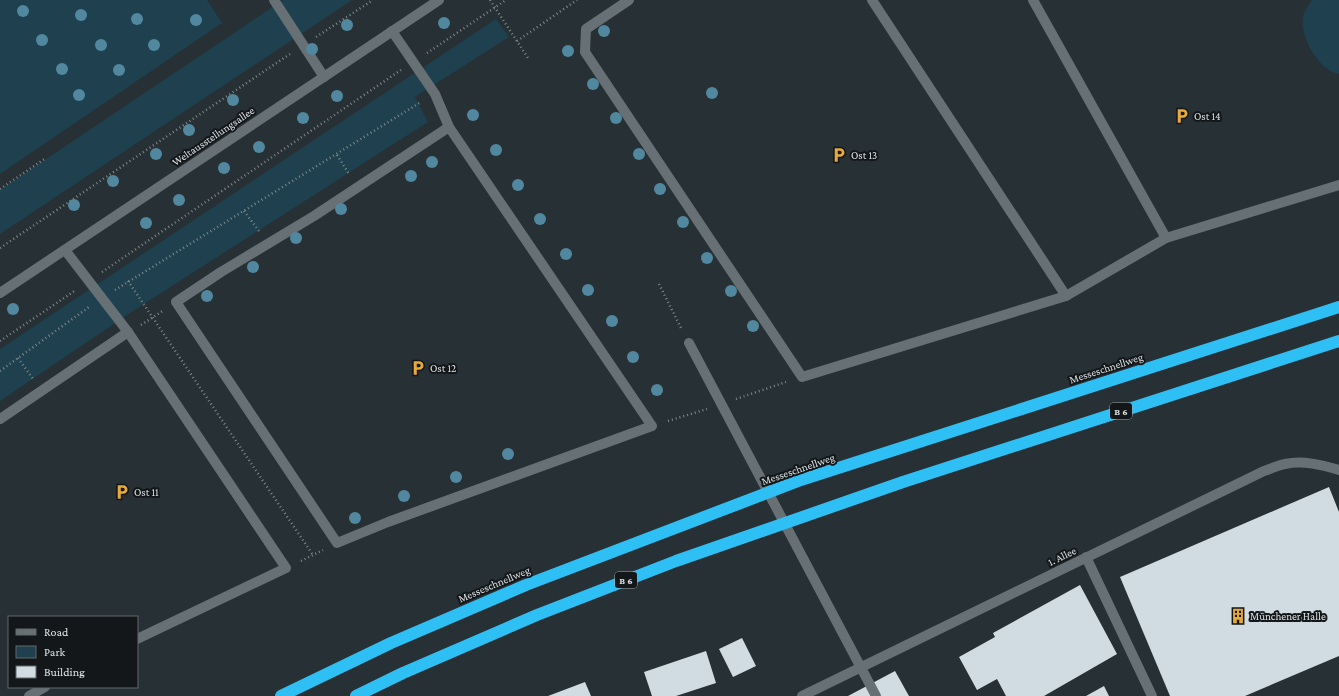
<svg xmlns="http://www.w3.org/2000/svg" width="1339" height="696" viewBox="0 0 1339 696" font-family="'Crimson Pro',serif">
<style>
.green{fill:#1e404f}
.building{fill:#d1dce2}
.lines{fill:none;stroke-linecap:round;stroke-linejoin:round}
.path{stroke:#81888c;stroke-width:2.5;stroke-dasharray:1 3;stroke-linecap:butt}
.lane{stroke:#667075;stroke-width:10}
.street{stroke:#667075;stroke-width:10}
.secondary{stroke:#667075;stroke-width:10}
.highway{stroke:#2ebff4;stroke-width:12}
.tree{fill:#52889f}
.labels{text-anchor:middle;stroke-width:4;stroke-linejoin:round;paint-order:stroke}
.shield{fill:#131719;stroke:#a0a6a8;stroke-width:1}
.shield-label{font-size:10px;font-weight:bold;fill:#dde3e6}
.poi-label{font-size:11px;fill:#dde3e6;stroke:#131719;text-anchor:start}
.street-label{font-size:11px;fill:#dde3e6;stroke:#131719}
</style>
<rect width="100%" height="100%" fill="#273034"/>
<g class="green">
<polygon points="0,0 207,0 222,23 0,174"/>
<polygon points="283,0 352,0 0,234 0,190"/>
<path d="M1312,0H1339V74C1319,71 1299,36 1303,17C1304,11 1309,5 1312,0Z"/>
<polygon points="496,19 509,37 415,97 428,122 133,311 0,401 0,349"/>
</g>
<g class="building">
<polygon points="1329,487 1339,512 1339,656 1245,696 1170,696 1120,577"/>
<polygon points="1080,585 1117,654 1044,696 1006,696 997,679 977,690 959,657 995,637 993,633"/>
<polygon points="742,638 756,666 733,677 719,649"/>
<polygon points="706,651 716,683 676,696 652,696 644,672"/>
<polygon points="895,671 909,696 848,696"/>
<polygon points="585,682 591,696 548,696"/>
<polygon points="1104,686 1109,696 1086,696"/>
</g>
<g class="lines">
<g class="path">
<polyline points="490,0 528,58"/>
<polyline points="316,37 373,0"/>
<polyline points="517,41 577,0"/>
<polyline points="427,53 506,0"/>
<polyline points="337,155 349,174"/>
<polyline points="0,189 46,158"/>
<polyline points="244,211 259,231"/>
<polyline points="0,248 290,54"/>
<polyline points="102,272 401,70"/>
<polyline points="128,281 313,555"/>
<polyline points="659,284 682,330"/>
<polyline points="115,290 421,102"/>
<polyline points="141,325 164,310"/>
<polyline points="0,341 76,290"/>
<polyline points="18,358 33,379"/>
<polyline points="0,371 89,307"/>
<polyline points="736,399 786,382"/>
<polyline points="668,421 707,409"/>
<polyline points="301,561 323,550"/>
</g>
<g class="lane">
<polyline points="274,0 324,77"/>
<polyline points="629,0 586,29 585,52 802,377 1066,296 872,0"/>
<polyline points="1033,0 1166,238 1339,185"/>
<polyline points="392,31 435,94 449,127 652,426 388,522 337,543 176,302 221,272 314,216 449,127"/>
<polyline points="65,250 128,332 286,568 137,639"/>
<polyline points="1066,296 1166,238"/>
<polyline points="0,419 128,332"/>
<polyline points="1086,557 1152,696"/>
<polyline points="29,696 45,687"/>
<path d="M802,696L1264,471C1271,469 1278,465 1285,464C1303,460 1322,465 1339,470"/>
</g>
<polyline class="street" points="689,343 876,696"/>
<polyline class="secondary" points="0,293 439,0"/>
<g class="highway">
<polyline points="281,696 391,643 526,585 801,480 1339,307"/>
<polyline points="356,696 403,673 537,615 676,561 903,482 1339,341"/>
</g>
</g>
<g class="tree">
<circle cx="23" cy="11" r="6"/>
<circle cx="81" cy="15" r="6"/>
<circle cx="137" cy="19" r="6"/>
<circle cx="196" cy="20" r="6"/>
<circle cx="444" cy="23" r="6"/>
<circle cx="347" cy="25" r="6"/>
<circle cx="604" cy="31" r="6"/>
<circle cx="42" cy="40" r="6"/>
<circle cx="101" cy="45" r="6"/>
<circle cx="154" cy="45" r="6"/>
<circle cx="312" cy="49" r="6"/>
<circle cx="568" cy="51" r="6"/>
<circle cx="62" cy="69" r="6"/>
<circle cx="119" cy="70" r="6"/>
<circle cx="593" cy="84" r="6"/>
<circle cx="712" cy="93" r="6"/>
<circle cx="79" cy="95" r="6"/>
<circle cx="337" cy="96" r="6"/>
<circle cx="233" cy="100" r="6"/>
<circle cx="473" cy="115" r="6"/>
<circle cx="303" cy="118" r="6"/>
<circle cx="616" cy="118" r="6"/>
<circle cx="189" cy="130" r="6"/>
<circle cx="259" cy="147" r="6"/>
<circle cx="496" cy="150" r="6"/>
<circle cx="156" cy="154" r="6"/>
<circle cx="639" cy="154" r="6"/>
<circle cx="432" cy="162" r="6"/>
<circle cx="224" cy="168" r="6"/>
<circle cx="411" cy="176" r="6"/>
<circle cx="113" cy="181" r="6"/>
<circle cx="518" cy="185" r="6"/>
<circle cx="660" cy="189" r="6"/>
<circle cx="179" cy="200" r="6"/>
<circle cx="74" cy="205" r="6"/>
<circle cx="341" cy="209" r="6"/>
<circle cx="540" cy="219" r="6"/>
<circle cx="683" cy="222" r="6"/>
<circle cx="146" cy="223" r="6"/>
<circle cx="296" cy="238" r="6"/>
<circle cx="566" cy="254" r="6"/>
<circle cx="707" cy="258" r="6"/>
<circle cx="253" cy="267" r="6"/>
<circle cx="588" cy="290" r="6"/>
<circle cx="731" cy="291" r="6"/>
<circle cx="207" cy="296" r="6"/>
<circle cx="13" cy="309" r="6"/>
<circle cx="612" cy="321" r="6"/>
<circle cx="753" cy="326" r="6"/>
<circle cx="633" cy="357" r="6"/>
<circle cx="657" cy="390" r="6"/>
<circle cx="508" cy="454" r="6"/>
<circle cx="456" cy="477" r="6"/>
<circle cx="404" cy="496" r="6"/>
<circle cx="355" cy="518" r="6"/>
</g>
<defs>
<symbol id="parking-bare" viewBox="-9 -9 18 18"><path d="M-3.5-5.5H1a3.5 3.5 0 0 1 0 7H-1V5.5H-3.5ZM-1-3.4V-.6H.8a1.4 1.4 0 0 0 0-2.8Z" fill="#e9ab38" stroke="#131719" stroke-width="2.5" paint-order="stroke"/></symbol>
<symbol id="building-bare" viewBox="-9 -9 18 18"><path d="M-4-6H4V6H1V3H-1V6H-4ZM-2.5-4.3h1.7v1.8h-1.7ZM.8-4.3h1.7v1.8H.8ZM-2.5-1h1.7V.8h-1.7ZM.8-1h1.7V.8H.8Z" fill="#e9ab38" stroke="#131719" stroke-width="2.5" paint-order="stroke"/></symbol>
</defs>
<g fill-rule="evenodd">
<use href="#parking-bare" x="1171" y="105" width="22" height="22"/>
<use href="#parking-bare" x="828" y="144" width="22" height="22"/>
<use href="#parking-bare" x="407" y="357" width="22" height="22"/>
<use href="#parking-bare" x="111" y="481" width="22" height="22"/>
<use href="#building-bare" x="1227" y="605" width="22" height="22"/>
</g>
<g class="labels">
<g class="shield">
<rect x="1110" y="403" width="22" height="16" rx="3"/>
<rect x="615" y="572" width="22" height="16" rx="3"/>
</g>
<g class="shield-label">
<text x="1121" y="415">B 6</text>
<text x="626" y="584">B 6</text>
</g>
<g class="poi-label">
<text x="1194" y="120">Ost 14</text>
<text x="851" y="159">Ost 13</text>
<text x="430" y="372">Ost 12</text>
<text x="134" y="496">Ost 11</text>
<text x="1250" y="620">Münchener Halle</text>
</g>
<g class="street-label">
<text transform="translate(213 136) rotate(-34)" y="4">Weltausstellungsallee</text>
<text transform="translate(1106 368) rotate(-18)" y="4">Messeschnellweg</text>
<text transform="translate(798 469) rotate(-19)" y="4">Messeschnellweg</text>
<text transform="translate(1062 556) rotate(-26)" y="4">1. Allee</text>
<text transform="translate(494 584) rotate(-23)" y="4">Messeschnellweg</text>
</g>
</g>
<rect x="8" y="616" width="130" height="72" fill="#131719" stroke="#64696b"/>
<rect x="16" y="629" width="20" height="6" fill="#667075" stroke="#64696b"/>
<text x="44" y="636" font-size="12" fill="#dde3e6">Road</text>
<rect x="16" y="646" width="20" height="12" fill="#1e404f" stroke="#64696b"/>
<text x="44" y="656" font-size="12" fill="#dde3e6">Park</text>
<rect x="16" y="666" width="20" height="12" fill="#d1dce2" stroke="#64696b"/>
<text x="44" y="676" font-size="12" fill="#dde3e6">Building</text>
</svg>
